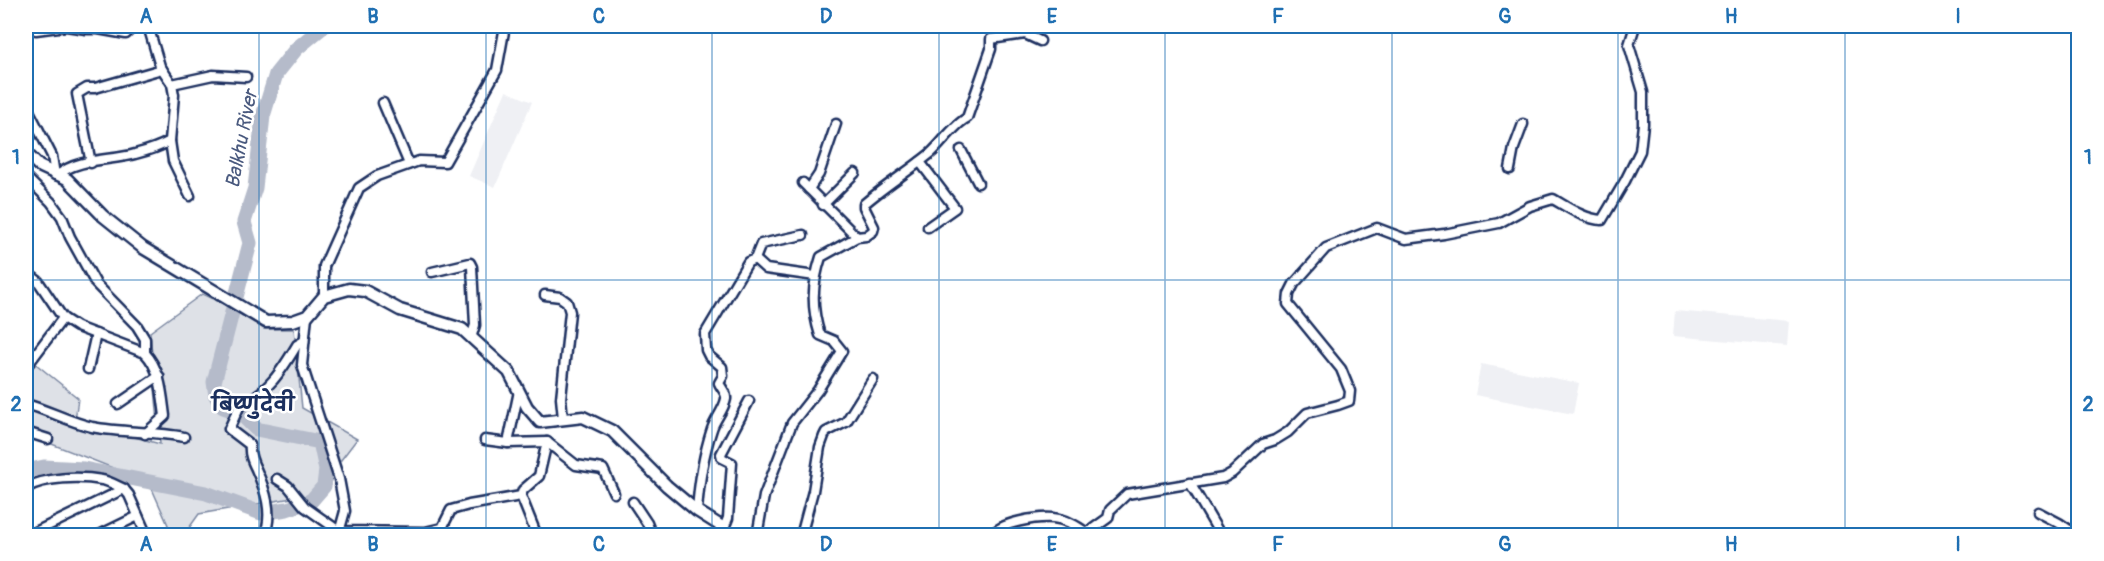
<svg xmlns="http://www.w3.org/2000/svg" width="2104" height="561" viewBox="0 0 2104 561" font-family="Pangolin,'Playpen Sans Deva',sans-serif">
<style>
.built{fill:#eff0f4}
.green{fill:#dee1e7;stroke:#7c88a2;stroke-width:1.5}
.lines{fill:none;stroke-linecap:round;stroke-linejoin:round}
.river{stroke:#b5bbca;stroke-width:15}
.minor-casing{stroke:#1b2f5e;stroke-width:13}
.tertiary-casing{stroke:#1b2f5e;stroke-width:15}
.minor{stroke:#fff;stroke-width:8}
.tertiary{stroke:#fff;stroke-width:10}
.grid{fill:none;stroke:#1f6fb2;stroke-width:1.5;stroke-opacity:0.55}
.labels{text-anchor:middle;stroke-width:5;stroke-linejoin:round;paint-order:stroke}
.water-label{font-size:20px;font-style:italic;fill:#49597e;stroke:#fff}
.neighbourhood-label{font-size:20px;font-weight:bold;fill:#1b2f5e;stroke:#fff}
.neatline{fill:none;stroke:#1f6fb2;stroke-width:2}
.grid-label{font-size:20px;text-anchor:middle;font-weight:bold;fill:#1f6fb2}
</style>
<rect width="100%" height="100%" fill="#fff"/>
<filter id="ink" filterUnits="userSpaceOnUse"><feTurbulence type="fractalNoise" baseFrequency=".0167" numOctaves="2"/><feDisplacementMap in="SourceGraphic" scale="12" xChannelSelector="R" yChannelSelector="G"/><feConvolveMatrix kernelMatrix="1 2 1 2 8 2 1 2 1" color-interpolation-filters="sRGB"/></filter>
<g filter="url(#ink)">
<g class="built">
<polygon points="506,91 532,102 495,187 469,176"/>
<polygon points="1675,311 1789,321 1787,346 1673,336"/>
<polygon points="1481,364 1579,383 1573,414 1475,395"/>
</g>
<polygon class="green" points="202,294 237,310 264,329 294,329 302,408 357,439 315,494 199,514 184,535 161,535 168,525 149,482 26,434 26,356 78,398 75,421 160,444 150,332"/>
<g class="lines">
<polyline class="river" points="26,471 44,467 84,469 206,493 261,513 287,509 311,501 324,486 326,470 320,442 256,429 240,413 223,407 216,396 214,382 250,243 244,222 255,188 263,116 276,74 296,49 324,26"/>
<defs>
<g id="minor">
<polyline points="36,30 66,26 86,29 98,29 126,34 134,26"/>
<polyline points="172,84 213,75 246,77"/>
<polyline points="383,103 409,164"/>
<polyline points="26,105 52,156 55,175"/>
<polyline points="170,141 173,161 190,196"/>
<polyline points="961,150 978,183"/>
<polyline points="920,162 955,208 928,227"/>
<polyline points="91,163 77,94 87,88 95,88 162,69"/>
<polyline points="1510,169 1514,148 1523,124"/>
<path d="M58,175C78,158 110,161 135,154C147,151 159,147 170,141L174,95L172,84L160,66L148,26"/>
<polyline points="26,177 51,202 62,217 70,237 96,284 137,326 145,339 145,353"/>
<polyline points="803,183 857,237"/>
<polyline points="809,189 819,174 836,124"/>
<polyline points="823,205 855,173"/>
<polyline points="755,259 766,269 815,276"/>
<path d="M26,272L38,281L63,318L77,327L145,353C161,370 162,394 165,416L145,434"/>
<polyline points="432,272 470,263 472,267 475,325 471,338"/>
<polyline points="545,295 560,297 567,302 570,312 561,398 563,418"/>
<polyline points="324,296 324,266 359,188 377,176 419,161 445,162 497,70 505,26"/>
<polyline points="307,316 302,365 339,479 345,511 338,536"/>
<polyline points="29,363 63,318"/>
<polyline points="88,369 96,334"/>
<path d="M26,404C48,410 69,422 92,427C123,433 154,431 184,437"/>
<polyline points="118,404 159,376"/>
<polyline points="26,432 48,439"/>
<polyline points="485,440 508,443 519,391"/>
<polyline points="508,443 547,442 576,465 603,469 614,493"/>
<polyline points="277,479 288,486 305,507 339,531 425,532 442,528 451,510 469,505 521,496"/>
<polyline points="1190,483 1221,536"/>
<path d="M26,488C44,477 80,476 102,480C109,481 117,486 124,489"/>
<polyline points="633,502 647,523 652,536"/>
<path d="M697,511C699,483 703,456 712,429C715,419 724,410 726,399C727,393 721,388 719,383L723,376L722,367L709,356L706,350L705,334L748,262L755,259L761,244L803,235"/>
<polyline points="2038,512 2059,523 2071,531 2069,536"/>
<polyline points="724,528 728,518 732,463 722,458 721,454 749,401"/>
<polyline points="27,536 124,489 129,495 147,536"/>
<polyline points="97,536 138,516"/>
<path d="M264,536C274,514 265,489 256,469C252,461 249,454 250,445L229,429L240,405C268,393 282,370 297,345L304,341"/>
<polyline points="537,536 521,496 523,490 539,476 547,442"/>
<path d="M757,536L764,496L792,423L818,390L842,351L834,341L820,335C811,307 812,285 821,257L857,237L866,236L873,231L874,227L864,207V204C885,186 909,171 931,153C942,143 955,124 967,118L991,49V39L1025,34L1040,41"/>
<polyline points="801,536 813,491 820,447 824,436 826,432 846,422 873,379"/>
<path d="M992,536C999,522 1038,517 1053,518C1066,519 1077,526 1087,533L1108,518L1110,510L1127,494L1223,478L1232,473L1263,444L1275,440L1288,432L1307,413L1338,405L1349,401L1350,391L1341,369L1288,304L1289,294L1294,284L1326,248L1377,228L1406,239L1444,234L1499,223L1530,206L1553,199C1569,208 1584,219 1602,220L1625,181L1640,151L1643,124V92L1629,45L1635,26"/>
</g>
<polyline id="tertiary" points="26,153 39,166 67,179 103,216 143,248 266,322 293,321 307,316 324,296 349,289 365,291 400,310 462,329 509,372 527,407 540,422 583,417 612,431 667,486 697,511 724,528 730,536"/>
</defs>
<use href="#minor" class="minor-casing"/>
<use href="#tertiary" class="tertiary-casing"/>
<use href="#minor" class="minor"/>
<use href="#tertiary" class="tertiary"/>
</g>
</g>
<path class="grid" d="M259,26V536M486,26V536M712,26V536M939,26V536M1165,26V536M1392,26V536M1618,26V536M1845,26V536M26,280H2078"/>
<g class="labels">
<g class="water-label">
<text transform="translate(241 139) rotate(-79)" y="7">Balkhu River</text>
</g>
<g class="neighbourhood-label">
<text x="253" y="411">बिष्णुदेवी</text>
</g>
</g>
<rect width="2104" height="561" fill="none" stroke="#fff" stroke-width="66"/>
<rect x="33" y="33" width="2038" height="495" class="neatline"/>
<g class="grid-label">
<text x="146" y="23">A</text>
<text x="373" y="23">B</text>
<text x="599" y="23">C</text>
<text x="826" y="23">D</text>
<text x="1052" y="23">E</text>
<text x="1278" y="23">F</text>
<text x="1505" y="23">G</text>
<text x="1731" y="23">H</text>
<text x="1958" y="23">I</text>
<text x="16" y="164">1</text>
<text x="2088" y="164">1</text>
<text x="16" y="411">2</text>
<text x="2088" y="411">2</text>
<text x="146" y="551">A</text>
<text x="373" y="551">B</text>
<text x="599" y="551">C</text>
<text x="826" y="551">D</text>
<text x="1052" y="551">E</text>
<text x="1278" y="551">F</text>
<text x="1505" y="551">G</text>
<text x="1731" y="551">H</text>
<text x="1958" y="551">I</text>
</g>
</svg>
